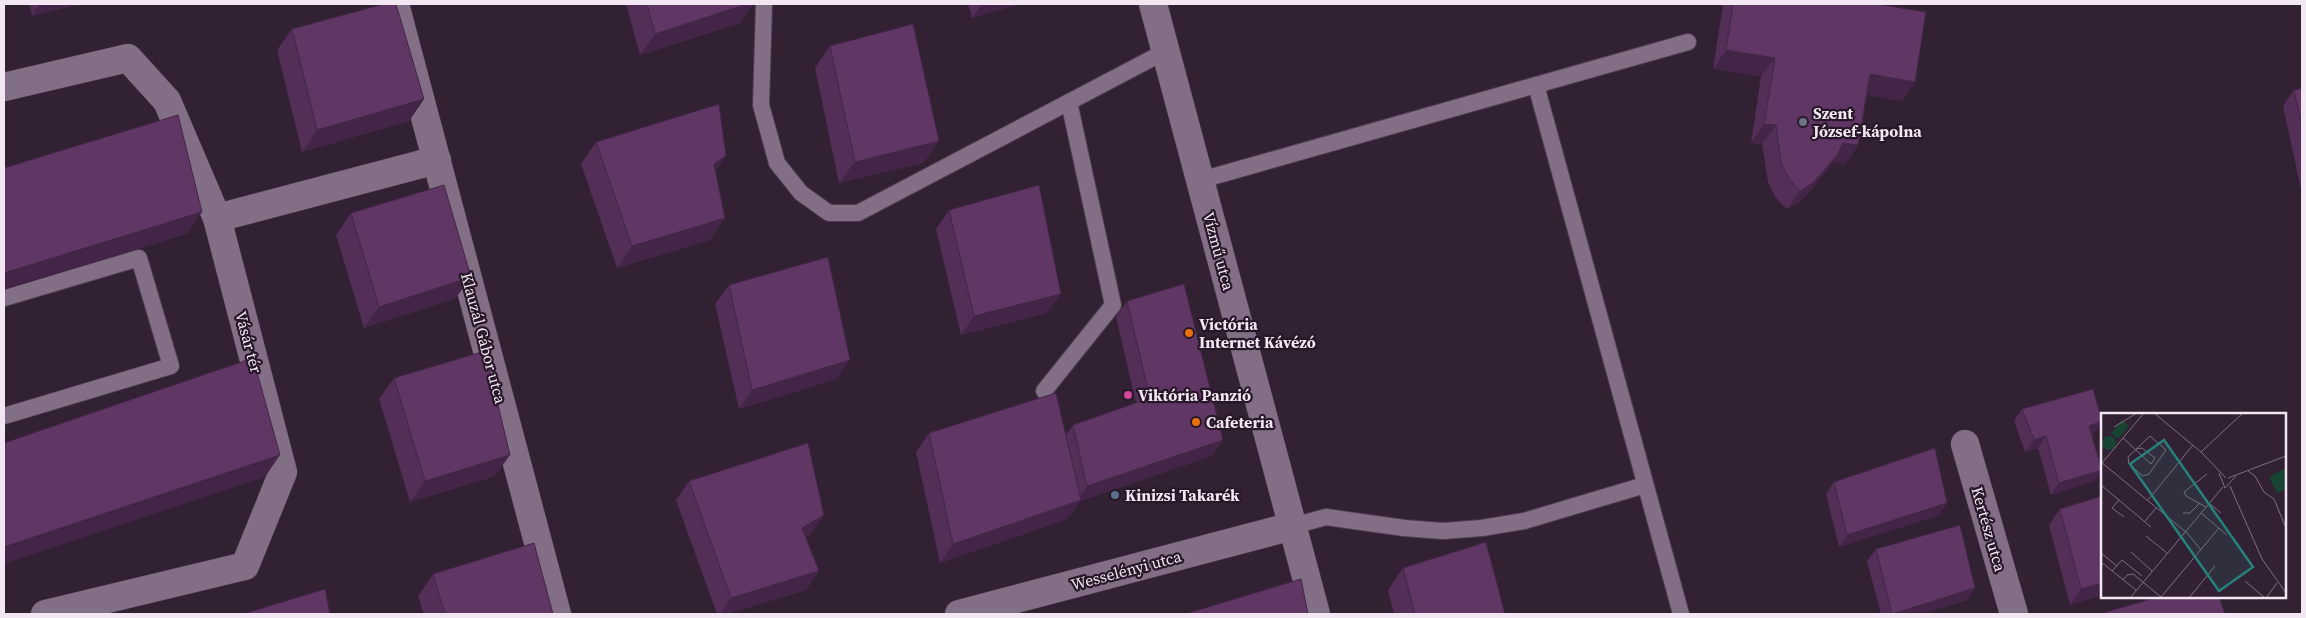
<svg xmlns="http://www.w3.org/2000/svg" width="2306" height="618" viewBox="0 0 2306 618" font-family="'Source Serif 4',serif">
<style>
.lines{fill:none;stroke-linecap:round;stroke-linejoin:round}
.lane-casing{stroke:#4d3f4f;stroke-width:18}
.street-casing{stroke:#4d3f4f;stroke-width:29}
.lane{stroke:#826f85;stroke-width:16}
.street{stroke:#826f85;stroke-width:28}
.wall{fill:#532e57}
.shaded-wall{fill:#432647}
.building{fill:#603665;stroke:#432647}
.worship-dot{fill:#6b7280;stroke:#271729;stroke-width:2}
.food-dot{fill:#e8710a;stroke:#271729;stroke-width:2}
.hotel-dot{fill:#d1479c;stroke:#271729;stroke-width:2}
.service-dot{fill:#5c6f8a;stroke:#271729;stroke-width:2}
.labels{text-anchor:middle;stroke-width:4.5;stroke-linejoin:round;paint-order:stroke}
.poi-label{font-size:16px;font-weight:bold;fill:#f2e7f3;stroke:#271729;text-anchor:start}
.street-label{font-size:16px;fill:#f2e7f3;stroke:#271729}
.inset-road{fill:none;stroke:#7e7080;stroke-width:1}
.view{fill:#26817b;fill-opacity:0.15;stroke:#26817b;stroke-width:2.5}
.inset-edge{fill:none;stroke:#f2e7f3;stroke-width:2.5}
</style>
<rect width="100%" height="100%" fill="#312133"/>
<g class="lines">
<defs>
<g id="lane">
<polyline points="764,4 761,105 777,163 801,193 829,213 858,213 1166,51"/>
<polyline points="1536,85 1681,614"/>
<polyline points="1201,180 1688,42"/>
<polyline points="4,298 139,258 171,366 4,416"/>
<polyline points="1044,391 1113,305 1069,102"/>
<polyline points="1293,526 1326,517 1404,528 1443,531 1482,528 1524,521 1645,485"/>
</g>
<g id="street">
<polyline points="395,4 557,614"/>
<polyline points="1153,4 1316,614"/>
<polyline points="4,87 128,58 167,101 217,218 283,472 245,566 45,614"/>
<polyline points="217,218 437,160"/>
<polyline points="1965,444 2014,614"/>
<polyline points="959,614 1293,526"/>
</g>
</defs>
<use href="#lane" class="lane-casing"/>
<use href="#street" class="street-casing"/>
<use href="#lane" class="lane"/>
<use href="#street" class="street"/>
</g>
<g class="wall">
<polygon points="30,4 80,4 32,16"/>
<polygon points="626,4 753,4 740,23 640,55"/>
<polygon points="968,4 1020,4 972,18"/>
<polygon points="1723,4 1876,4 1915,82 1902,101 1867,95 1858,145 1845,164 1833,162 1824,174 1800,202 1787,209 1776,198 1768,182 1762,144 1751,143 1761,76 1713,69"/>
<polygon points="292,29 424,99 409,121 302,152 277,50"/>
<polygon points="830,46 939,141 923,163 839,183 815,68"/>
<polygon points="2302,88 2302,194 2283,106 2294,90"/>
<polygon points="596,142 726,156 715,172 710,240 617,268 581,164"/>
<polygon points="949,210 1047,313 961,335 936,229"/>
<polygon points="351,213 456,298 364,328 336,235"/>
<polygon points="729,285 850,360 836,379 739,409 715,304"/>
<polygon points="1127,301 1212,456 1080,501 1067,519 940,563 916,452 929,433 1066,435 1073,425 1136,403 1116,317"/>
<polygon points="394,378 495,476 410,502 379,399"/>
<polygon points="2022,409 2102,421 2094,433 2092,434 2094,481 2051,495 2038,448 2025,452 2014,421"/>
<polygon points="689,481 824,515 811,534 806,537 819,571 806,590 726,614 717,614 676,500"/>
<polygon points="1834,482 1939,515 1839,547 1826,494"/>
<polygon points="2060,509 2102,595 2070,605 2049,525"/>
<polygon points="1876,549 1967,600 1921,614 1881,614 1867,561"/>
<polygon points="1403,568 1505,614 1394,614 1388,590"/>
<polygon points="433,574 553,614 424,614 418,596"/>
</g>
<g class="shaded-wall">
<polygon points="40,4 80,4 32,16"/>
<polygon points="747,4 753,4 740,23 640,55 655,34"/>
<polygon points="982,4 1020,4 972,18"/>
<polygon points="1726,50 1775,58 1761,76 1713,69"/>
<polygon points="1870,74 1915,82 1902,101 1857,93"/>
<polygon points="424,99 409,121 302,152 317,130"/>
<polygon points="1764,124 1776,125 1762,144 1751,143"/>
<polygon points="939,141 923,163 839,183 855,162"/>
<polygon points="1843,143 1858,145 1845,164 1833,162 1824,174 1800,202 1787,209 1800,191"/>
<polygon points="726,156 711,178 714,164"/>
<polygon points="202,212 187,234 4,290 4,273"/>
<polygon points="725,218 710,240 617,268 632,246"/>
<polygon points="471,277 456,298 364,328 379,307"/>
<polygon points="1061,294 1047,313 961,335 974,316"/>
<polygon points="850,360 836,379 739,409 752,390"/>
<polygon points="2102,421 2094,433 2081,438 2089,426"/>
<polygon points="2046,436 2038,448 2025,452 2034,440"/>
<polygon points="1223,440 1212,456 1080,501 1067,519 940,563 953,544 1077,502 1087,486"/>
<polygon points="280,455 265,477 4,564 4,547"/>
<polygon points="510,455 495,476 410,502 425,481"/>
<polygon points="2102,470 2094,481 2051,495 2059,483"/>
<polygon points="1947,503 1939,515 1839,547 1847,535"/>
<polygon points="824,515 811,534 789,547 802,528"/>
<polygon points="819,571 806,590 726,614 720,614 731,598"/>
<polygon points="2102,583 2102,595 2070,605 2081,589"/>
<polygon points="1975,588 1967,600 1921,614 1892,614"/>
</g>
<g class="building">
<polygon points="384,4 396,4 424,99 317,130 292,29"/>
<polygon points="647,4 747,4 655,34"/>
<polygon points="1733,4 1876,4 1926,12 1915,82 1870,74 1858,145 1843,143 1837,155 1813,183 1800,191 1789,179 1781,163 1776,125 1764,124 1775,58 1726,50"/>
<polygon points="913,24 939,141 855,162 830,46"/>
<polygon points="2302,88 2302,126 2294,90"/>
<polygon points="719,104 726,156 714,164 725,218 632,246 596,142"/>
<polygon points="178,115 202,212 4,273 4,168"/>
<polygon points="444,185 471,277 379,307 351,213"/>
<polygon points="1039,185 1061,294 974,316 949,210"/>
<polygon points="828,257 850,360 752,390 729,285"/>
<polygon points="1184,284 1223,440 1087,486 1073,425 1150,398 1127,301"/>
<polygon points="485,351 510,455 425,481 394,378"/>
<polygon points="253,358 280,455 4,547 4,443"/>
<polygon points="2093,389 2102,421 2089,426 2102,470 2059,483 2046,436 2034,440 2022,409"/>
<polygon points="1056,393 1081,500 953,544 929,433"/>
<polygon points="808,443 824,515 802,528 819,571 731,598 689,481"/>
<polygon points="1935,448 1947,503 1847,535 1834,482"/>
<polygon points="2102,496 2102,583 2081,589 2060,509"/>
<polygon points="1960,525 1975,588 1892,614 1876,549"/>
<polygon points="1486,542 1505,614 1415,614 1403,568"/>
<polygon points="534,543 553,614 445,614 433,574"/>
<polygon points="1301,579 1308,614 1185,614"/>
<polygon points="325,589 330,614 243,614"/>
<polygon points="2158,597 2219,597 2225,614 2103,614 2103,613"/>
</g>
<circle class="worship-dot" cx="1803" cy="122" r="5"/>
<g class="food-dot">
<circle cx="1189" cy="333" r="5"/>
<circle cx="1196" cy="422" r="5"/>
</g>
<circle class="hotel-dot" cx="1128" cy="395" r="5"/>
<circle class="service-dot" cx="1115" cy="495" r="5"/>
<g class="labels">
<g class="poi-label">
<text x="1813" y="119">Szent<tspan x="1813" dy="18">József-kápolna</tspan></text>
<text x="1199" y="330">Victória<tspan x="1199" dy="18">Internet Kávézó</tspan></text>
<text x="1138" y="401">Viktória Panzió</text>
<text x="1206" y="428">Cafeteria</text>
<text x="1125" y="501">Kinizsi Takarék</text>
</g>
<g class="street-label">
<text transform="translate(1219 251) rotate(75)" y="6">Vízmű utca</text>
<text transform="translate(484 338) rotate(75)" y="6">Klauzál Gábor utca</text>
<text transform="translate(249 342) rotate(75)" y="6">Vásár tér</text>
<text transform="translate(1989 529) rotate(74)" y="6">Kertész utca</text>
<text transform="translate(1126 570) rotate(-15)" y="6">Wesselényi utca</text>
</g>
</g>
<g transform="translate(2101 413)">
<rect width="185" height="185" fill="#312133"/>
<path d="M21,7L28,13L17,26L10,20ZM1 30a7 7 0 1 1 14 0a7 7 0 1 1-14 0ZM185,55V76L176,80L168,64Z" fill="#174433"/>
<path class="inset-road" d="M53,0L100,39L125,65M13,14L36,0M49,23L65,37L48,61L42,63L28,51L27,44ZM22,25L50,51L54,45L41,35L35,36M100,39L142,0M0,49L86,120L100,137M1,50L43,0M147,58L154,63L163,79L173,86L185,115M118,60L124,75L135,63M127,65L185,43M0,72L50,114M129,73L161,146L185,180M18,87L11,95L23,104M47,87L92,32M108,90L120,100M105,94L85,83L83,79L106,61M82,100H89L99,90M100,100L126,122M44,108L55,95M45,123L66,140M30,139L51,158M0,140L16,153M0,149L35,177M11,158L21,147L41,163M22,167L26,162L32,161L60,184L118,115M144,168L164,185M29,185L122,74M88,185L114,153M165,185L176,170"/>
<path class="view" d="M63,27L152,154L118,178L29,51Z"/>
<rect width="185" height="185" class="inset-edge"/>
</g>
<rect width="2306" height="618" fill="none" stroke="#f2e7f3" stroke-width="10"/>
</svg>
